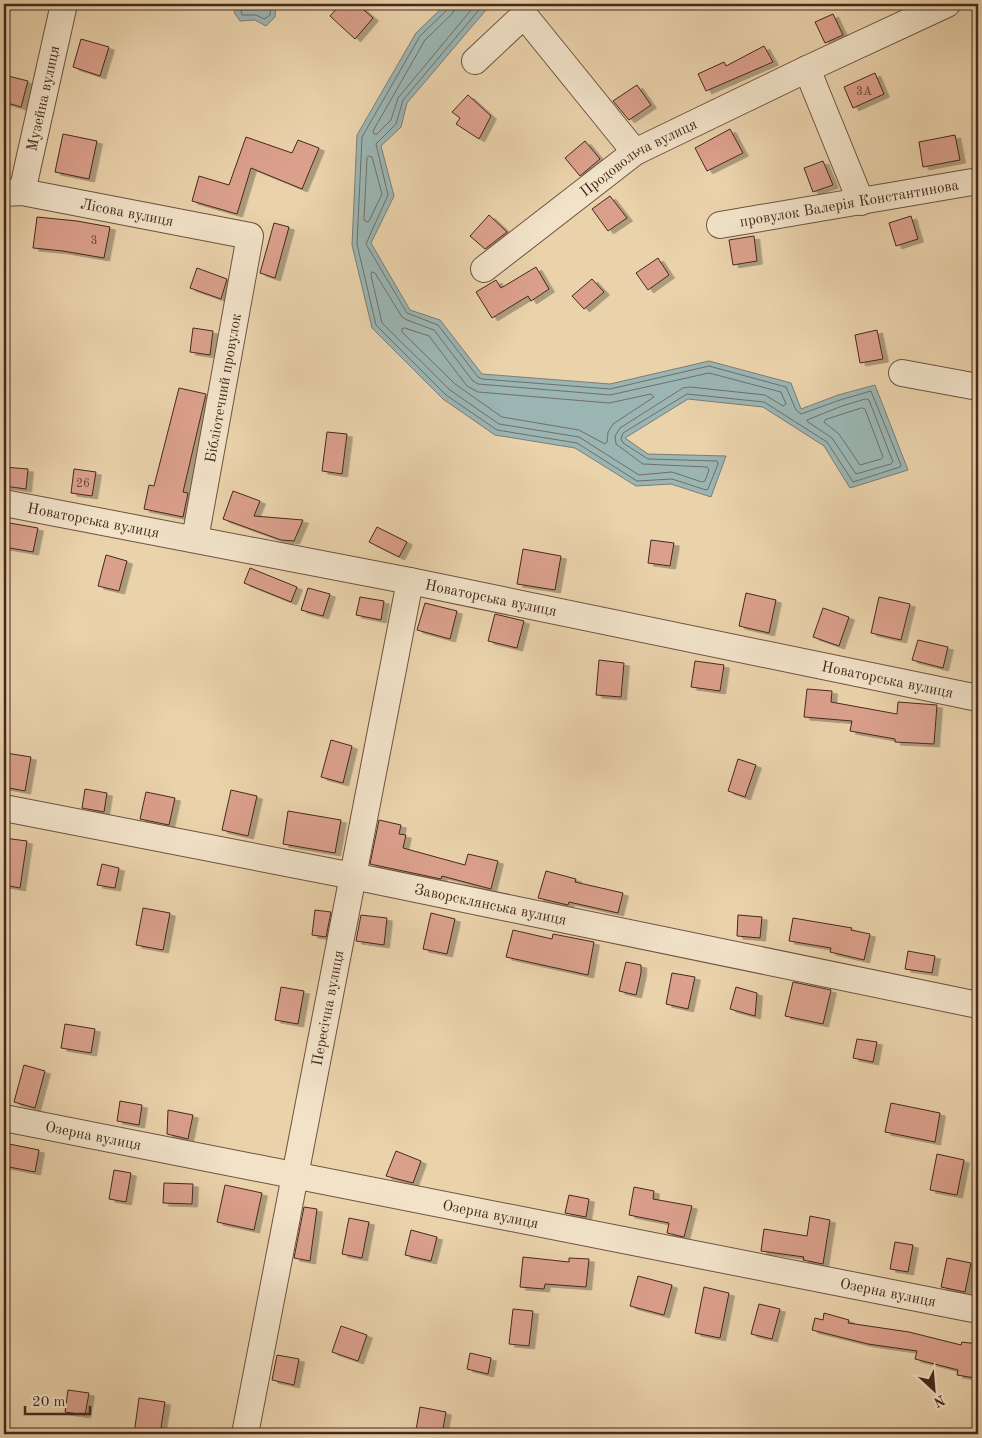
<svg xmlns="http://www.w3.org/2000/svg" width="982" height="1438" viewBox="0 0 982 1438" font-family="'Old Standard TT',serif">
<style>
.water{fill:#9bb5b3;stroke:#797d77}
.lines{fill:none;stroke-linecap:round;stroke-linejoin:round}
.shore{stroke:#706e68;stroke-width:1}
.building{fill:#dba08c;stroke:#45281e;filter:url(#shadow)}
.minor-casing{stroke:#6e5241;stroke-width:28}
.minor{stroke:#f1e2c8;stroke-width:26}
.labels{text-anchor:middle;stroke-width:4;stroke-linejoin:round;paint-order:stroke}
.number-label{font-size:12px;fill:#6a463a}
.street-label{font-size:15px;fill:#45281e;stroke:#f1e2c8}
</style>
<defs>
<filter id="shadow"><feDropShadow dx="5.5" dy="3" stdDeviation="0" flood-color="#0004"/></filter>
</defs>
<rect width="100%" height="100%" fill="#ead2ab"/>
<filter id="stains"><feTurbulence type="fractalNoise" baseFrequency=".004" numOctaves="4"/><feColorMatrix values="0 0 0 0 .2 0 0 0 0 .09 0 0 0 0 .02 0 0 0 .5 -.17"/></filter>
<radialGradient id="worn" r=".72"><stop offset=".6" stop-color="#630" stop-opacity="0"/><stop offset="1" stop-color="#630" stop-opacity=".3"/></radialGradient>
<g class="water">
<polygon points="240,4 276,4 275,17 266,26 255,20 240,21 234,12"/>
<polygon points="446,4 491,4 407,103 401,127 381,146 394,196 371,243 410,310 440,320 482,374 610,384 709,361 791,383 801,409 838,395 875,385 908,470 850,488 824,446 763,407 688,399 625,438 648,454 726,456 711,497 671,484 636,486 575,448 495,435 443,399 372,328 352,245 357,135 416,33"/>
</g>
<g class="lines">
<g class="shore">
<polyline points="244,4 241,12 242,15 256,15 264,19 270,15 271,4"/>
<polyline points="449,4 448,9 420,36 362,137 357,244 376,325 446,395 497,430 577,443 637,481 672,479 706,490 708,489 718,464 717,461 648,459 623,443 621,439 623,433 687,394 764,402 827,442 853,482 900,467 901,465 871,391 840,400 801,414 796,410 786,387 709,366 610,389 482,379 478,377 438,325 407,313 366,244 388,195 376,144 396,124 403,100 484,4"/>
<polyline points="455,4 453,13 425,40 373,131 374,134 377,134 391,120 398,98 476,4"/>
<polygon points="369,156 372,157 382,194 369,221 367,222 364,220 367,158"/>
<polygon points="372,272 375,273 402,317 407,320 434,330 473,381 478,384 610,395 709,373 781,392 786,404 783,406 765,395 690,387 683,388 620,428 615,436 616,444 643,464 707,467 709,470 705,481 702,482 672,472 639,475 579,437 499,424 450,390 382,323 371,275"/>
<polygon points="405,328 429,336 467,386 478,392 609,403 651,394 654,397 613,424 608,432 607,442 605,444 579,430 502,417 455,384 402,332 402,329"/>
<polygon points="866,399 869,400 893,462 891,464 856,474 832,438 808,422 807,420 842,406"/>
<polygon points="862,408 865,409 883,457 881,459 860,465 839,434 824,422 825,420"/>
</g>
</g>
<g class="building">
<polygon points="341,4 357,4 373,18 355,39 330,16"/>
<polygon points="833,14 843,35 825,43 815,22"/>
<polygon points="81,39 109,47 100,76 73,67"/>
<polygon points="764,46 773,62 706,91 698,74 724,62 726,66"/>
<polygon points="875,73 884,94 853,108 844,87"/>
<polygon points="4,75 28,81 21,107 4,102"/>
<polygon points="637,85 651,105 629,120 613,101"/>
<polygon points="468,95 491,116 479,139 456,124 460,118 452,112"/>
<polygon points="730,129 743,153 707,171 695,148"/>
<polygon points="63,134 97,141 89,179 55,172"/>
<polygon points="955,135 960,160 923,167 919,142"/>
<polygon points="246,137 292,153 298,140 319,148 302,189 251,168 237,214 192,201 199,176 229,185"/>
<polygon points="585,141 600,159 580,176 565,158"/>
<polygon points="823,161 833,185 813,192 804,168"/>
<polygon points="610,196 627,218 608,231 592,209"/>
<polygon points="489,215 507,232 485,249 470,236"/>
<polygon points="911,216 918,239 896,246 889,223"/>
<polygon points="37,217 77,221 110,227 104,258 63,251 33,248"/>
<polygon points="274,223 289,227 275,278 260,273"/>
<polygon points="754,236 757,261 733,265 729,240"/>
<polygon points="658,258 669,275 648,290 636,273"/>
<polygon points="536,267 549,289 531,301 528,296 492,318 476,292 496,280 501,288"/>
<polygon points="197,268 227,279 221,299 190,288"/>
<polygon points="592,279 604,292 584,309 572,296"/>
<polygon points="193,328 213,331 210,355 190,352"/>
<polygon points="877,330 883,359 860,363 855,335"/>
<polygon points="179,388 206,394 183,492 188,493 183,517 144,509 149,485 154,486"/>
<polygon points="327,432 347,434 342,474 322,471"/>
<polygon points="4,467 28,469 26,489 4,486"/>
<polygon points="74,469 96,472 92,496 71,493"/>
<polygon points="233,491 260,501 254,516 303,520 294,541 281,540 223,519"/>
<polygon points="4,522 38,528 33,552 4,547"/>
<polygon points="377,527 407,542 399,557 369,542"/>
<polygon points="651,540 674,543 670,566 648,563"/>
<polygon points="523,549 561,556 555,590 517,584"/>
<polygon points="106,555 127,561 119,591 98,586"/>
<polygon points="250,568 297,587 291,602 244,583"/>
<polygon points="308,588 330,594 323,616 301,610"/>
<polygon points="746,593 776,600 769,633 739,626"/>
<polygon points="360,597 384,601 381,620 356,615"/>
<polygon points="879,597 910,604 901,640 871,633"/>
<polygon points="425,603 457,611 450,639 417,630"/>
<polygon points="823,608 849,617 839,646 813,637"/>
<polygon points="495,614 524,621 517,648 488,641"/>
<polygon points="918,640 948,647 943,668 912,660"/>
<polygon points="599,660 624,663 621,697 596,695"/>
<polygon points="695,661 724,665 720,691 691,687"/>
<polygon points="807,689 832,691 831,702 897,714 898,702 937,705 934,744 895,742 895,739 850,731 852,721 804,717"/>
<polygon points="331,740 352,746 343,783 321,777"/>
<polygon points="6,753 31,757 25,791 4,787 4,768"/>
<polygon points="738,759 756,765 745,797 728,791"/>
<polygon points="85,789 107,793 104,812 82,808"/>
<polygon points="231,790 257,796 248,836 222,830"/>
<polygon points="146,792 175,798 169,825 140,819"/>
<polygon points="288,811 341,820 335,853 283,844"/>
<polygon points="379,820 401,825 399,834 406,835 403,848 465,865 468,854 498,861 491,889 442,876 441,879 370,864"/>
<polygon points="4,838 27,841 20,888 4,885"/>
<polygon points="102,864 119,868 115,888 97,885"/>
<polygon points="546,871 576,879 575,882 623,893 618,913 569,902 568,905 538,898"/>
<polygon points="143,908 170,913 163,950 136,945"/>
<polygon points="315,910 331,912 326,937 312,935"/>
<polygon points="431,913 455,919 447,954 423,949"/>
<polygon points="361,915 387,918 384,945 356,941"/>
<polygon points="738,915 762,917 760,938 737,936"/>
<polygon points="793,918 852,928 851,930 870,934 864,960 830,952 831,948 789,941"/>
<polygon points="513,930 552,939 553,934 594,942 588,975 506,957"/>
<polygon points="908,951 935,956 932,973 905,969"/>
<polygon points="626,962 641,965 641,973 636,995 619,991"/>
<polygon points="672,973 695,977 688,1009 666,1004"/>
<polygon points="793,982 831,990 823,1024 785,1016"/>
<polygon points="281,987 304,991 298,1024 275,1020"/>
<polygon points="736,987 757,993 755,1016 730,1009"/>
<polygon points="65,1024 95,1029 91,1053 61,1048"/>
<polygon points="857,1039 877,1042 873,1062 853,1058"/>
<polygon points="24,1065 45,1071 35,1108 14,1102"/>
<polygon points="120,1101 142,1105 139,1125 117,1121"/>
<polygon points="891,1103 940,1113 935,1142 885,1132"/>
<polygon points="168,1110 193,1115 188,1139 167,1134"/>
<polygon points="4,1143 39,1150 35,1172 4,1166"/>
<polygon points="396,1151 421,1161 413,1183 386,1176"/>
<polygon points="937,1154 964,1160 957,1195 930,1190"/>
<polygon points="114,1170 131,1173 126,1202 109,1199"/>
<polygon points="164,1183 193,1184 192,1204 163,1203"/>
<polygon points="225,1185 262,1193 254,1230 217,1222"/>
<polygon points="634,1187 654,1191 653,1199 692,1206 684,1237 667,1233 669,1223 629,1215"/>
<polygon points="569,1195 589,1199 586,1217 565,1213"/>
<polygon points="304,1207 317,1209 310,1261 294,1258"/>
<polygon points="810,1216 830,1220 823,1264 803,1260 804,1257 761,1251 764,1229 807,1236"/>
<polygon points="349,1218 369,1222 362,1258 342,1254"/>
<polygon points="411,1230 437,1237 431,1261 405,1255"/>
<polygon points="895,1242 913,1245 908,1272 890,1269"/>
<polygon points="523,1257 569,1262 569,1258 589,1259 586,1287 545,1284 544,1289 520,1287"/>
<polygon points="947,1258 971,1263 965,1292 941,1287"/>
<polygon points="638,1276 672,1285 664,1315 630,1306"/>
<polygon points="704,1287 729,1293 720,1338 695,1333"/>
<polygon points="759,1304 780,1309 772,1339 751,1334"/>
<polygon points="513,1309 533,1311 529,1346 509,1344"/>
<polygon points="824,1313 849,1320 848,1323 909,1332 961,1345 962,1342 978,1344 978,1358 975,1378 957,1375 958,1370 915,1359 917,1351 868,1344 812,1330 815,1318 823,1320"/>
<polygon points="341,1326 367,1335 358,1361 332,1352"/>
<polygon points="470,1353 491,1358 488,1374 467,1369"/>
<polygon points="277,1355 299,1359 294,1385 272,1380"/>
<polygon points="68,1390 89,1393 85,1415 65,1412"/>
<polygon points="139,1398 165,1402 160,1434 134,1434"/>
<polygon points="420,1407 446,1412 442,1434 416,1430"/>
</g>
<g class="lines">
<defs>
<g id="minor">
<polyline points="475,61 524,15 635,152"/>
<polyline points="807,69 861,202"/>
<path id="s1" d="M22,192L64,4"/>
<path id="s2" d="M4,193L22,192L250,236L195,539"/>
<path id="s3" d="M720,225L978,181"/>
<path id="s4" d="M484,269L635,152L807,69L947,4"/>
<polyline points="902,373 978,387"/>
<path id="s5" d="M4,503L410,581L978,698"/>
<path id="s6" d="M4,808L353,876L978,1005"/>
<path id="s7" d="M4,1118L978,1310"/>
<path id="s8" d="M245,1434L410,581"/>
</g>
</defs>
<use href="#minor" class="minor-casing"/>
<use href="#minor" class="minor"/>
</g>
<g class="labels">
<g class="number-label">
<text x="864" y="95">3A</text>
<text x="94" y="244">3</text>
<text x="83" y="487">26</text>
</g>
<g class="street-label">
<text dy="5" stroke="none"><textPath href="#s1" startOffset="96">Музейна вулиця</textPath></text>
<text dy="5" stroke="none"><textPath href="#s4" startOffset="191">Продовольча вулиця</textPath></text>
<text dy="5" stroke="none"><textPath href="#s3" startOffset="131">провулок Валерія Константинова</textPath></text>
<text dy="5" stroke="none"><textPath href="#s2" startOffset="125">Лісова вулиця</textPath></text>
<text transform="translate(223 388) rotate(-80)" y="5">Бібліотечний провулок</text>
<text dy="5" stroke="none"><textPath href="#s5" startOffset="91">Новаторська вулиця</textPath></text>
<text dy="5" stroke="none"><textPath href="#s5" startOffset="496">Новаторська вулиця</textPath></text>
<text dy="5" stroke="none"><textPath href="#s5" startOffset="901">Новаторська вулиця</textPath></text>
<text dy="5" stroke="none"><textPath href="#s6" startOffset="496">Заворсклянська вулиця</textPath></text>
<text dy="5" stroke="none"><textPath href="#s8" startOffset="434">Пересічна вулиця</textPath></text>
<text dy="5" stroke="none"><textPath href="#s7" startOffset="91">Озерна вулиця</textPath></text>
<text dy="5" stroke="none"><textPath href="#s7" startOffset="496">Озерна вулиця</textPath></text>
<text dy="5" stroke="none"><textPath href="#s7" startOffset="901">Озерна вулиця</textPath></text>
</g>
</g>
<rect width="982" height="1438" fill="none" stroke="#ead2ab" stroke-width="20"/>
<rect x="5" y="5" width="972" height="1428" fill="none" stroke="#45281e" stroke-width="2.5"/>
<rect x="10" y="10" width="962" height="1418" fill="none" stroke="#45281e"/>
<g transform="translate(934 1390) rotate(154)" stroke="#f1e2c8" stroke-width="4" paint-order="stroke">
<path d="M0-4L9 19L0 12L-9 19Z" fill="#45281e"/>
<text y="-8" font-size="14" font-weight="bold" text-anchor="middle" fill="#45281e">N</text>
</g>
<path d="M25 1406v8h65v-8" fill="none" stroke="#45281e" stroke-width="2.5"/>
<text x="32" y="1406" font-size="15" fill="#45281e" stroke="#f1e2c8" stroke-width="4" paint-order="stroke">20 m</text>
<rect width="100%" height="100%" filter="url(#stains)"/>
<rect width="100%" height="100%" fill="url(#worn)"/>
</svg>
